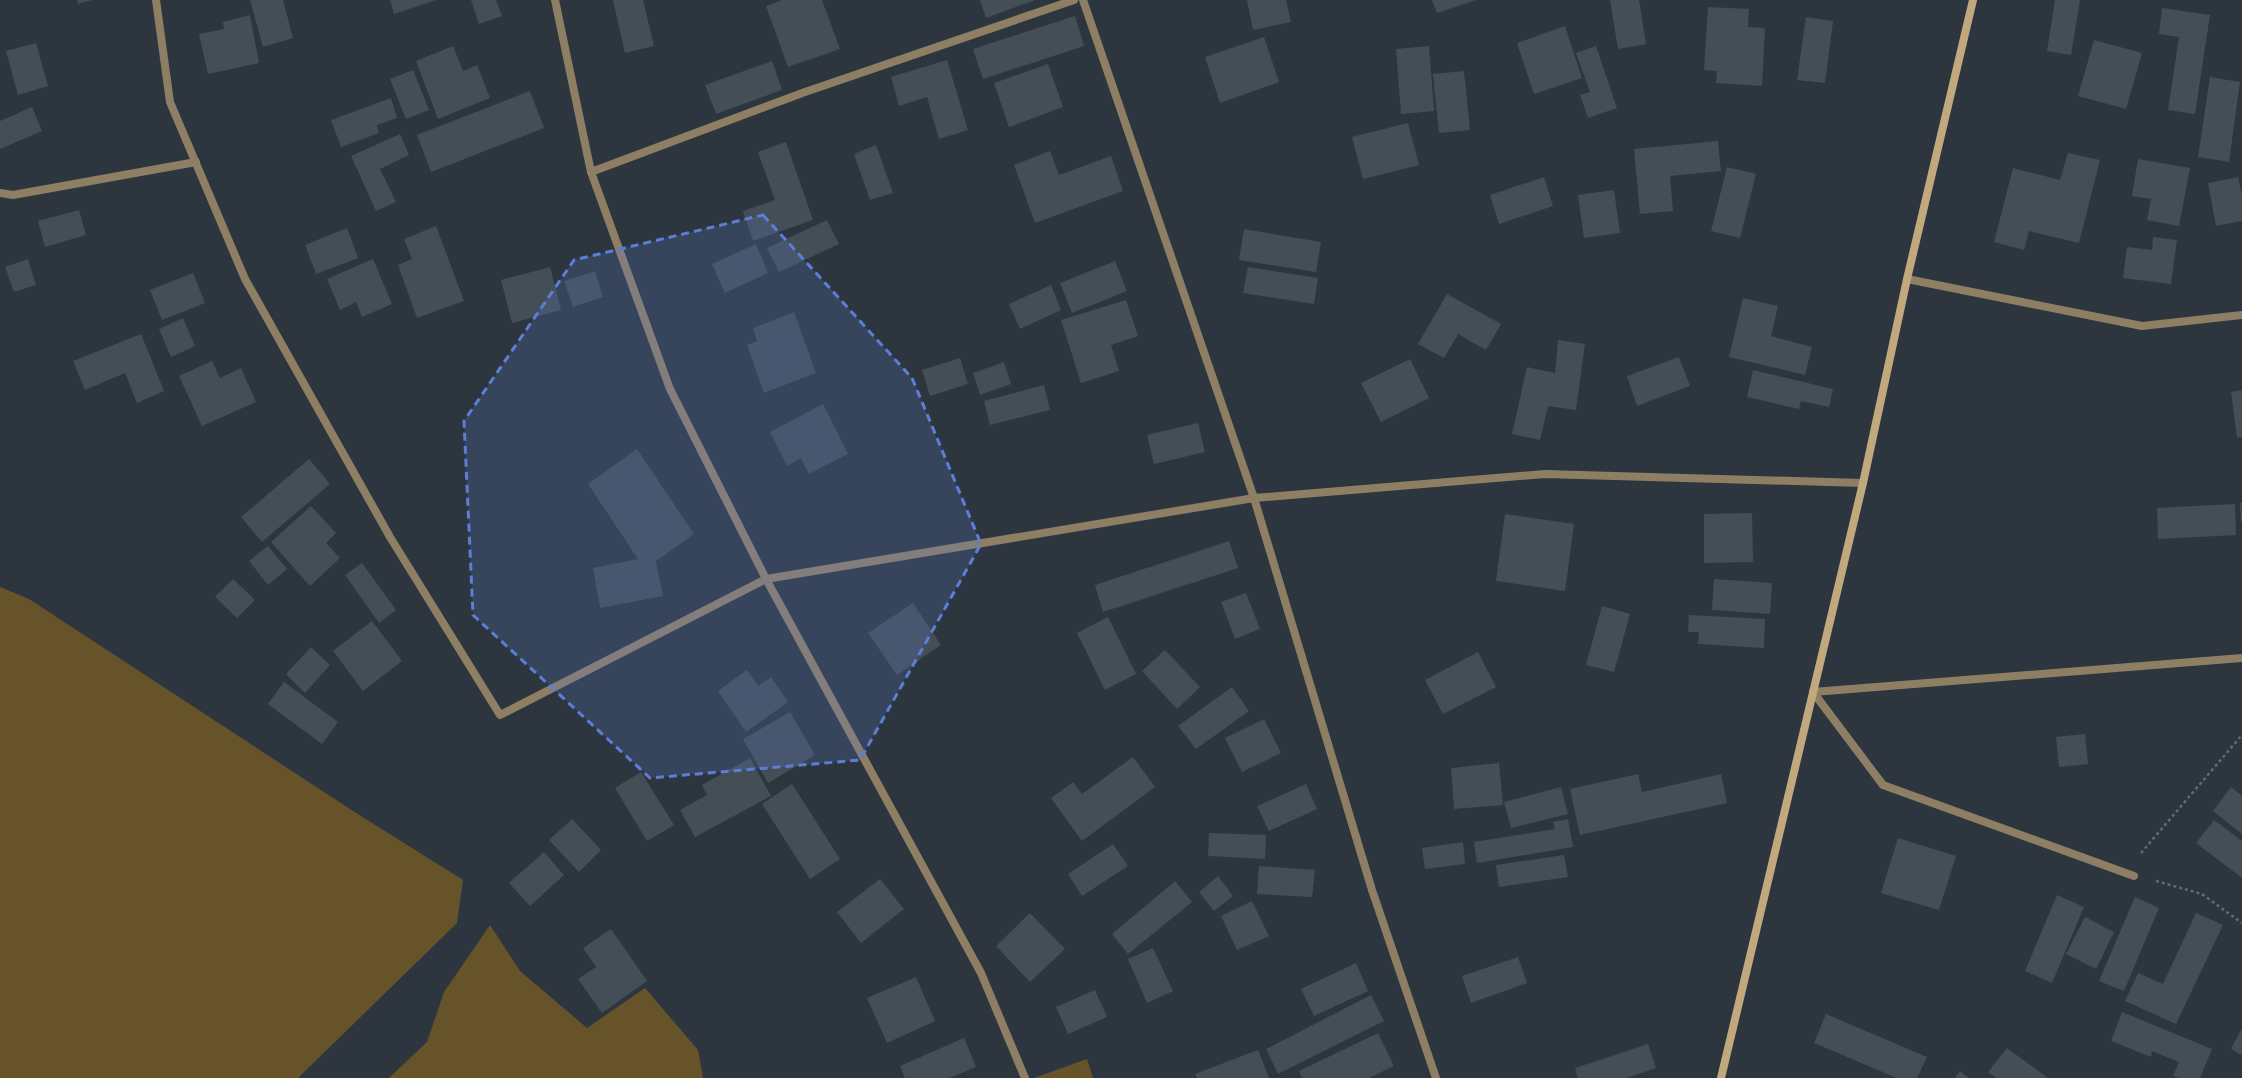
<svg xmlns="http://www.w3.org/2000/svg" width="2242" height="1078" viewBox="0 0 2242 1078" font-family="Inter,sans-serif">
<style>
.green{fill:#67532a}
.building{fill:#444e56}
.lines{fill:none;stroke-linecap:round;stroke-linejoin:round}
.path{stroke:#636b72;stroke-width:2.5;stroke-dasharray:3 3;stroke-linecap:butt}
.lane{stroke:#8e7f64;stroke-width:8}
.street{stroke:#8e7f64;stroke-width:8}
.secondary{stroke:#c1a97d;stroke-width:8}
.marked{fill:#5c7ed9;fill-opacity:0.2;stroke:#5c7ed9;stroke-width:3;stroke-dasharray:8 5;stroke-linejoin:round}
</style>
<rect width="100%" height="100%" fill="#2d363e"/>
<g class="green">
<polygon points="0,587 29,599 353,811 463,880 457,923 298,1078 0,1078"/>
<polygon points="490,925 520,971 587,1028 645,988 698,1050 703,1078 389,1078 427,1042 444,992"/>
<polygon points="1087,1059 1093,1078 1034,1078"/>
</g>
<g class="building">
<polygon points="77,0 92,0 78,4"/>
<polygon points="250,0 283,0 293,38 263,47"/>
<polygon points="390,0 436,0 394,14"/>
<polygon points="471,0 496,0 502,16 479,24"/>
<polygon points="613,0 643,0 654,46 625,53"/>
<polygon points="782,0 822,0 840,49 788,67 766,6"/>
<polygon points="980,0 1035,0 986,18"/>
<polygon points="1247,0 1286,0 1291,22 1253,30"/>
<polygon points="1432,0 1476,0 1437,13"/>
<polygon points="1610,0 1639,0 1646,44 1618,49"/>
<polygon points="2055,0 2080,0 2071,55 2047,51"/>
<polygon points="1708,7 1749,9 1748,27 1765,28 1762,86 1716,83 1717,71 1704,70"/>
<polygon points="2162,8 2210,15 2195,114 2168,110 2179,37 2159,34"/>
<polygon points="250,15 259,63 208,74 199,34 224,29 223,22"/>
<polygon points="1075,16 1084,46 983,79 973,49"/>
<polygon points="1806,17 1833,21 1825,83 1797,80"/>
<polygon points="1565,26 1582,78 1534,94 1517,43"/>
<polygon points="1264,37 1279,82 1220,103 1205,57"/>
<polygon points="2094,40 2142,53 2126,109 2078,96"/>
<polygon points="36,43 48,86 18,95 6,51"/>
<polygon points="453,46 463,71 477,65 490,98 438,119 416,61"/>
<polygon points="1429,46 1434,111 1401,114 1396,49"/>
<polygon points="1596,46 1617,108 1588,118 1580,95 1590,92 1576,53"/>
<polygon points="947,60 968,130 939,139 927,97 899,106 891,77"/>
<polygon points="772,61 782,90 716,114 705,85"/>
<polygon points="1048,64 1063,107 1009,127 994,83"/>
<polygon points="413,70 429,110 406,119 390,79"/>
<polygon points="1464,71 1470,130 1439,133 1433,74"/>
<polygon points="2210,77 2240,82 2229,162 2198,157"/>
<polygon points="530,91 544,128 431,172 417,135"/>
<polygon points="391,98 397,118 377,125 379,133 341,147 331,120"/>
<polygon points="32,107 42,131 0,149 0,121"/>
<polygon points="1408,123 1419,165 1363,179 1352,137"/>
<polygon points="400,134 409,155 380,169 396,202 376,211 351,156"/>
<polygon points="1718,141 1721,171 1670,176 1673,211 1640,214 1634,149"/>
<polygon points="786,142 813,220 753,241 743,211 775,200 758,152"/>
<polygon points="876,145 893,193 870,200 854,154"/>
<polygon points="1050,151 1059,175 1111,156 1123,191 1035,223 1014,165"/>
<polygon points="2068,153 2100,160 2079,243 2029,231 2024,250 1994,242 2013,168 2060,180"/>
<polygon points="2138,159 2190,168 2179,226 2147,220 2151,199 2132,196"/>
<polygon points="1727,167 1756,174 1740,238 1711,231"/>
<polygon points="1544,177 1553,206 1499,224 1490,195"/>
<polygon points="2238,177 2242,195 2242,221 2216,226 2208,183"/>
<polygon points="1614,190 1620,233 1584,238 1578,195"/>
<polygon points="79,210 86,235 45,247 38,221"/>
<polygon points="827,220 839,244 779,272 767,248"/>
<polygon points="436,226 464,301 417,318 398,265 412,259 404,239"/>
<polygon points="347,228 358,258 316,274 305,245"/>
<polygon points="1244,229 1321,242 1316,272 1239,260"/>
<polygon points="2153,237 2177,240 2171,284 2123,278 2127,247 2152,250"/>
<polygon points="756,244 768,273 725,293 712,264"/>
<polygon points="28,259 36,285 14,292 5,267"/>
<polygon points="373,259 392,304 362,317 356,302 340,310 327,279"/>
<polygon points="1115,261 1127,291 1072,313 1060,283"/>
<polygon points="550,267 561,310 512,323 501,280"/>
<polygon points="1248,267 1318,278 1314,304 1243,293"/>
<polygon points="595,271 603,297 573,307 564,281"/>
<polygon points="193,273 205,303 162,320 150,290"/>
<polygon points="1051,285 1061,310 1020,329 1009,304"/>
<polygon points="1447,294 1501,324 1486,350 1458,334 1444,358 1418,344"/>
<polygon points="1743,298 1778,306 1771,336 1812,347 1805,375 1729,357"/>
<polygon points="1126,300 1138,336 1111,345 1119,371 1081,383 1061,320"/>
<polygon points="794,312 816,373 764,393 747,345 757,341 753,328"/>
<polygon points="183,318 195,346 171,357 159,329"/>
<polygon points="141,334 164,391 137,403 125,373 85,390 73,361"/>
<polygon points="1558,340 1585,344 1576,410 1548,406 1540,440 1512,434 1527,367 1555,373"/>
<polygon points="1679,357 1690,386 1637,406 1627,376"/>
<polygon points="960,358 968,384 930,396 922,370"/>
<polygon points="1410,359 1429,398 1381,422 1361,383"/>
<polygon points="212,361 220,378 241,368 256,402 202,426 179,376"/>
<polygon points="1004,362 1011,384 980,395 973,373"/>
<polygon points="1753,370 1833,389 1829,407 1801,401 1799,409 1747,397"/>
<polygon points="1044,385 1050,410 990,425 984,401"/>
<polygon points="2242,390 2242,437 2237,438 2231,392"/>
<polygon points="823,404 848,454 809,474 801,458 787,466 770,432"/>
<polygon points="1198,423 1205,452 1154,464 1147,435"/>
<polygon points="637,449 694,534 656,561 663,596 600,608 593,568 638,559 588,484"/>
<polygon points="309,459 330,484 262,542 241,517"/>
<polygon points="2240,503 2242,503 2242,522 2241,522"/>
<polygon points="2235,504 2236,535 2158,539 2157,508"/>
<polygon points="311,506 336,533 326,543 340,558 310,586 271,542"/>
<polygon points="1752,513 1753,562 1704,563 1704,514"/>
<polygon points="1505,514 1574,524 1565,591 1496,581"/>
<polygon points="1229,541 1238,568 1103,612 1095,585"/>
<polygon points="268,546 287,569 268,585 249,561"/>
<polygon points="362,563 396,610 379,623 345,575"/>
<polygon points="233,579 255,600 237,618 215,597"/>
<polygon points="1714,579 1772,583 1770,614 1712,610"/>
<polygon points="1246,593 1260,629 1235,639 1221,602"/>
<polygon points="913,603 941,645 897,675 868,633"/>
<polygon points="1602,606 1630,614 1614,672 1586,665"/>
<polygon points="1689,615 1765,619 1764,648 1698,644 1699,632 1688,632"/>
<polygon points="1108,617 1136,674 1105,690 1077,633"/>
<polygon points="372,621 402,661 363,691 333,651"/>
<polygon points="311,647 330,665 305,693 286,674"/>
<polygon points="1165,650 1200,687 1177,709 1142,671"/>
<polygon points="1478,652 1496,687 1443,714 1425,680"/>
<polygon points="747,670 758,686 771,677 788,702 746,732 718,691"/>
<polygon points="284,682 338,722 322,744 268,704"/>
<polygon points="1232,687 1249,711 1196,749 1178,726"/>
<polygon points="790,712 815,755 768,783 743,739"/>
<polygon points="1264,719 1281,753 1242,772 1225,738"/>
<polygon points="2085,734 2088,764 2059,767 2056,737"/>
<polygon points="1133,757 1155,787 1082,841 1051,798 1073,782 1082,794"/>
<polygon points="750,758 771,796 695,837 680,810 707,795 702,785"/>
<polygon points="1499,763 1503,805 1454,809 1451,768"/>
<polygon points="641,772 674,825 647,841 615,788"/>
<polygon points="1638,774 1642,792 1721,774 1727,803 1580,835 1570,789"/>
<polygon points="792,784 840,859 810,879 762,804"/>
<polygon points="1306,784 1317,809 1269,831 1257,806"/>
<polygon points="1561,787 1568,814 1511,828 1504,802"/>
<polygon points="2231,787 2242,796 2242,834 2213,811"/>
<polygon points="572,819 601,850 579,872 549,840"/>
<polygon points="1568,819 1573,847 1477,863 1474,842 1555,829 1553,822"/>
<polygon points="2214,820 2242,841 2242,878 2196,843"/>
<polygon points="1209,833 1266,835 1265,859 1208,856"/>
<polygon points="1898,838 1956,856 1939,910 1881,893"/>
<polygon points="1463,842 1465,864 1425,869 1422,848"/>
<polygon points="1113,844 1128,866 1082,896 1068,874"/>
<polygon points="544,852 564,875 530,906 509,883"/>
<polygon points="1564,855 1568,877 1499,887 1496,865"/>
<polygon points="1259,866 1315,870 1312,897 1257,894"/>
<polygon points="1218,876 1233,896 1214,911 1199,892"/>
<polygon points="880,879 904,909 861,943 837,912"/>
<polygon points="1175,881 1192,902 1128,954 1112,934"/>
<polygon points="2057,895 2084,907 2052,983 2025,971"/>
<polygon points="2135,897 2159,908 2124,991 2099,981"/>
<polygon points="1252,901 1269,936 1237,950 1221,916"/>
<polygon points="1030,913 1065,949 1030,982 996,946"/>
<polygon points="2196,913 2223,925 2176,1024 2125,1001 2138,973 2163,984"/>
<polygon points="2085,917 2114,932 2096,969 2066,954"/>
<polygon points="611,929 647,981 602,1013 578,979 596,967 583,948"/>
<polygon points="1153,948 1173,991 1147,1003 1128,959"/>
<polygon points="1518,957 1527,983 1471,1003 1462,976"/>
<polygon points="1356,963 1368,991 1314,1016 1301,989"/>
<polygon points="916,977 935,1021 887,1043 867,998"/>
<polygon points="1095,990 1107,1017 1068,1034 1056,1007"/>
<polygon points="1371,995 1384,1021 1278,1074 1266,1049"/>
<polygon points="2122,1012 2212,1049 2200,1078 2179,1078 2173,1076 2179,1062 2152,1051 2151,1057 2111,1041"/>
<polygon points="1826,1014 1927,1057 1917,1078 1897,1078 1814,1043"/>
<polygon points="2242,1028 2242,1055 2231,1049"/>
<polygon points="1378,1033 1394,1066 1369,1078 1302,1078 1299,1071"/>
<polygon points="964,1038 976,1067 949,1078 905,1078 900,1066"/>
<polygon points="1648,1044 1656,1068 1627,1078 1578,1078 1575,1068"/>
<polygon points="2007,1048 2048,1078 1996,1078 1988,1072"/>
<polygon points="1258,1050 1269,1078 1197,1078 1195,1074"/>
<polygon points="1960,1071 1969,1078 1955,1078"/>
</g>
<g class="lines">
<g class="path">
<polyline points="2141,853 2242,735"/>
<polyline points="2156,881 2202,894 2242,923"/>
</g>
<polyline class="lane" points="1813,692 1883,785 2134,876"/>
<g class="street">
<polyline points="156,0 170,102 245,279 390,537 500,715 766,579 1254,498 1545,474 1863,483"/>
<polyline points="555,0 591,172 670,389 766,579 981,973 1025,1078"/>
<polyline points="1083,0 1254,498 1372,890 1436,1078"/>
<polyline points="591,172 805,92 1074,0"/>
<polyline points="0,193 13,195 196,162"/>
<polyline points="1907,279 2142,326 2242,315"/>
<polyline points="1813,692 2242,658"/>
</g>
<polyline class="secondary" points="1721,1078 1863,483 1907,279 1973,0"/>
</g>
<path class="marked" d="M763,215L912,378L981,544L860,760L650,778L473,615L464,421L574,260Z"/>
</svg>
